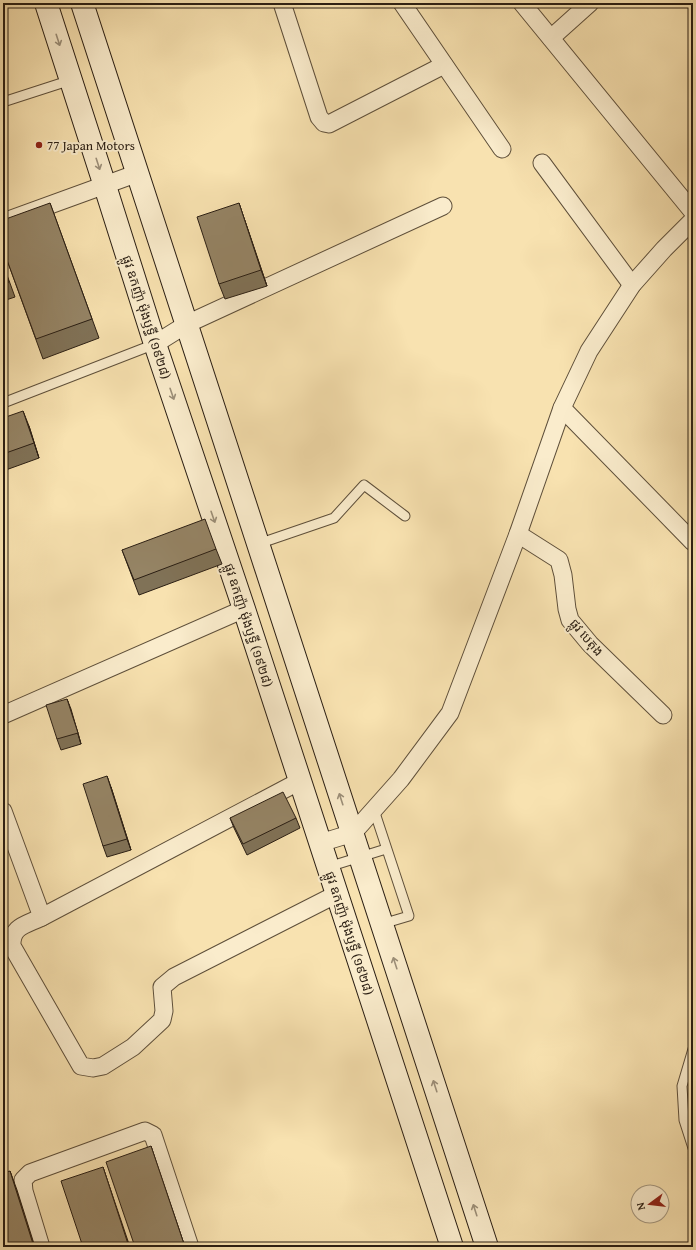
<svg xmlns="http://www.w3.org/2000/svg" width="696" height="1250" viewBox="0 0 696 1250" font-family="'Gentium Book Plus','Noto Sans Khmer',serif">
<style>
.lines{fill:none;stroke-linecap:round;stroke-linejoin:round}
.lane-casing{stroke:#5e4f3a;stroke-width:11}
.street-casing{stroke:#5e4f3a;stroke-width:19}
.secondary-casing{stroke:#2a1e13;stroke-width:24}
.lane{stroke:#faeccc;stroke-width:9}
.street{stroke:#faeccc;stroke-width:17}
.secondary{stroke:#faeccc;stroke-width:22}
.wall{fill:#807257;stroke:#2a1e13}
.shaded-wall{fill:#685c47;stroke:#2a1e13}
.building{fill:#958465;stroke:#2a1e13}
.oneway{stroke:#9c8f79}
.poi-dot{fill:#8f2418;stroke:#faeccc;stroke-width:1.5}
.labels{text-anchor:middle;stroke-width:4;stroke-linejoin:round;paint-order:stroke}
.poi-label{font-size:13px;fill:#2a1e13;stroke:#faeccc;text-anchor:start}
.street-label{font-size:13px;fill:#2a1e13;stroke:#faeccc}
</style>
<rect width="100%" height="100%" fill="#f8e2b0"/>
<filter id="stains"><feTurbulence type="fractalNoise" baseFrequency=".005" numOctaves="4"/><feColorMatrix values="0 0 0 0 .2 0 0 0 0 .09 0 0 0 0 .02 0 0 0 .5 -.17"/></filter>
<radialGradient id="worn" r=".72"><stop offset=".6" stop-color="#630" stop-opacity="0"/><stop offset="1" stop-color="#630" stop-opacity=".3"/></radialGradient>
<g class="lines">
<defs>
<g id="lane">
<polyline points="3,102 71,80"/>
<polyline points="3,403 155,344"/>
<polyline points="258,544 334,518 364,485 405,516"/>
<polyline points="374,810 409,916 382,924"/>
<polyline points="328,867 386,849"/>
<polyline points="693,1049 682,1086 684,1120 693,1148"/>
</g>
<g id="street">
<polyline points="282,3 319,117 324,123 329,124 444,65"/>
<polyline points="402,3 502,149"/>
<polyline points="522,3 693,212"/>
<polyline points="551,38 590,3"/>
<polyline points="542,163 632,285"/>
<polyline points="3,222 138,173"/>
<polyline points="155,344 187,324 443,206"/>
<polyline points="562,408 693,542"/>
<polyline points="518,534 559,560 563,575 567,609 570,620 590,644 663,715"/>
<polyline points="3,715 244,609"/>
<path d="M300,781L42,917C26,925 11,926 12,946L81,1066L93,1068L103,1066L133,1047L162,1020L164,1011L162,987L174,977L337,894"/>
<polyline points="3,811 42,917"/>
<polyline points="320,843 353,833 401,779 450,713 518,534 562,408 589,351 632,285 664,249 693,220"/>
<polyline points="41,1247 24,1191 23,1180 30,1173 145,1131 153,1135 190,1247"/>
</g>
<g id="secondary">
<polyline points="46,3 105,186 155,344 244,609 452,1247"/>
<polyline points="82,3 487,1247"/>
</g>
</defs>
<use href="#lane" class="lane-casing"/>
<use href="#street" class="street-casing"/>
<use href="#secondary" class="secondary-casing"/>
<use href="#lane" class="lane"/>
<use href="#street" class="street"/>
<use href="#secondary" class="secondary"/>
</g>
<g class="wall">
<polygon points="50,203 99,338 43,359 3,249"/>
<polygon points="244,218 267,286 225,299 219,284"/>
<polygon points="3,264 15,297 3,301"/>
<polygon points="3,418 29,426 39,458 3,471"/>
<polygon points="216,549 222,564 139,595 122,550"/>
<polygon points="67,699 81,744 61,750 57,739"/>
<polygon points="111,787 131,850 107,857 103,846"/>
<polygon points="230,818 296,818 300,828 247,855 234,828"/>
</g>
<g class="shaded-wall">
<polygon points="239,203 244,218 267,286 261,270"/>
<polygon points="23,411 29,426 39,458 34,443"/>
<polygon points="67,699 71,709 81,744 78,733"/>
<polygon points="107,776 111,787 131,850 127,839"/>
<polygon points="151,1146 156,1162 185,1247"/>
<polygon points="103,1167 108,1182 130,1247 129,1247"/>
<polygon points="10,1171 17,1190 35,1247 34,1247"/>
</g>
<g class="building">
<polygon points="50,203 92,319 36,339 3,249 3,220"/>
<polygon points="239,203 261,270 219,284 197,217"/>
<polygon points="3,265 9,282 3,284"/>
<polygon points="23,411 34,443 3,454 3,418"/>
<polygon points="205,519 216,549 134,580 122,550"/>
<polygon points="67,699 78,733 57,739 46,705"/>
<polygon points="107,776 127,839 103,846 83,784"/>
<polygon points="283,792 296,818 243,844 230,818"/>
<polygon points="151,1146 185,1247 135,1247 106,1162"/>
<polygon points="103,1167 129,1247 83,1247 61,1181"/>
<polygon points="10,1171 34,1247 3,1247 3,1173"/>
</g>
<defs><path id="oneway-shaft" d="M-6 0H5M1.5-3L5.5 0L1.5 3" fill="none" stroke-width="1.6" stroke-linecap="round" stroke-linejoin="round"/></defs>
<g class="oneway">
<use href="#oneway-shaft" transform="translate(58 40) rotate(72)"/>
<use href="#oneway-shaft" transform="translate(98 164) rotate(72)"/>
<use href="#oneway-shaft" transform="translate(172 394) rotate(71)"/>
<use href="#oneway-shaft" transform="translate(213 517) rotate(71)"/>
<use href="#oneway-shaft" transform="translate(341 799) rotate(-108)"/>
<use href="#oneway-shaft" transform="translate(395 963) rotate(-108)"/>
<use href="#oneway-shaft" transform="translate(435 1086) rotate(-108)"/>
<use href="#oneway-shaft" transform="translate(475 1210) rotate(-108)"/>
</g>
<circle class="poi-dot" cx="39" cy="145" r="4"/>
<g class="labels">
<g class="poi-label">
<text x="47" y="150">77 Japan Motors</text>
</g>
<g class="street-label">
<text transform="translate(147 317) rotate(72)" y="5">ផ្លូវ ឧកញ៉ា ម៉ុងឫទ្ធី (១៩២៨)</text>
<text transform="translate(249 625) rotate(72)" y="5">ផ្លូវ ឧកញ៉ា ម៉ុងឫទ្ធី (១៩២៨)</text>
<text transform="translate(587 637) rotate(50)" y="5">ផ្លូវ បេតុង</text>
<text transform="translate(350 933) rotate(72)" y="5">ផ្លូវ ឧកញ៉ា ម៉ុងឫទ្ធី (១៩២៨)</text>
</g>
</g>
<rect width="696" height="1250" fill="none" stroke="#f8e2b0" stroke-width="16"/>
<rect x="4" y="4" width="688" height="1242" fill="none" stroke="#2a1e13" stroke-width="2"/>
<rect x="8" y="8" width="680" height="1234" fill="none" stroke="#2a1e13"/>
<g transform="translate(650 1204) rotate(255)"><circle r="19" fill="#faeccc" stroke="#a79a82"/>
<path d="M0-3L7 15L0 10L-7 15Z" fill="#8f2418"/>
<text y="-6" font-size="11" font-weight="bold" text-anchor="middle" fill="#2a1e13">N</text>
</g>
<rect width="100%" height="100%" filter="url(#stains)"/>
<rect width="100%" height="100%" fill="url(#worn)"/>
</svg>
